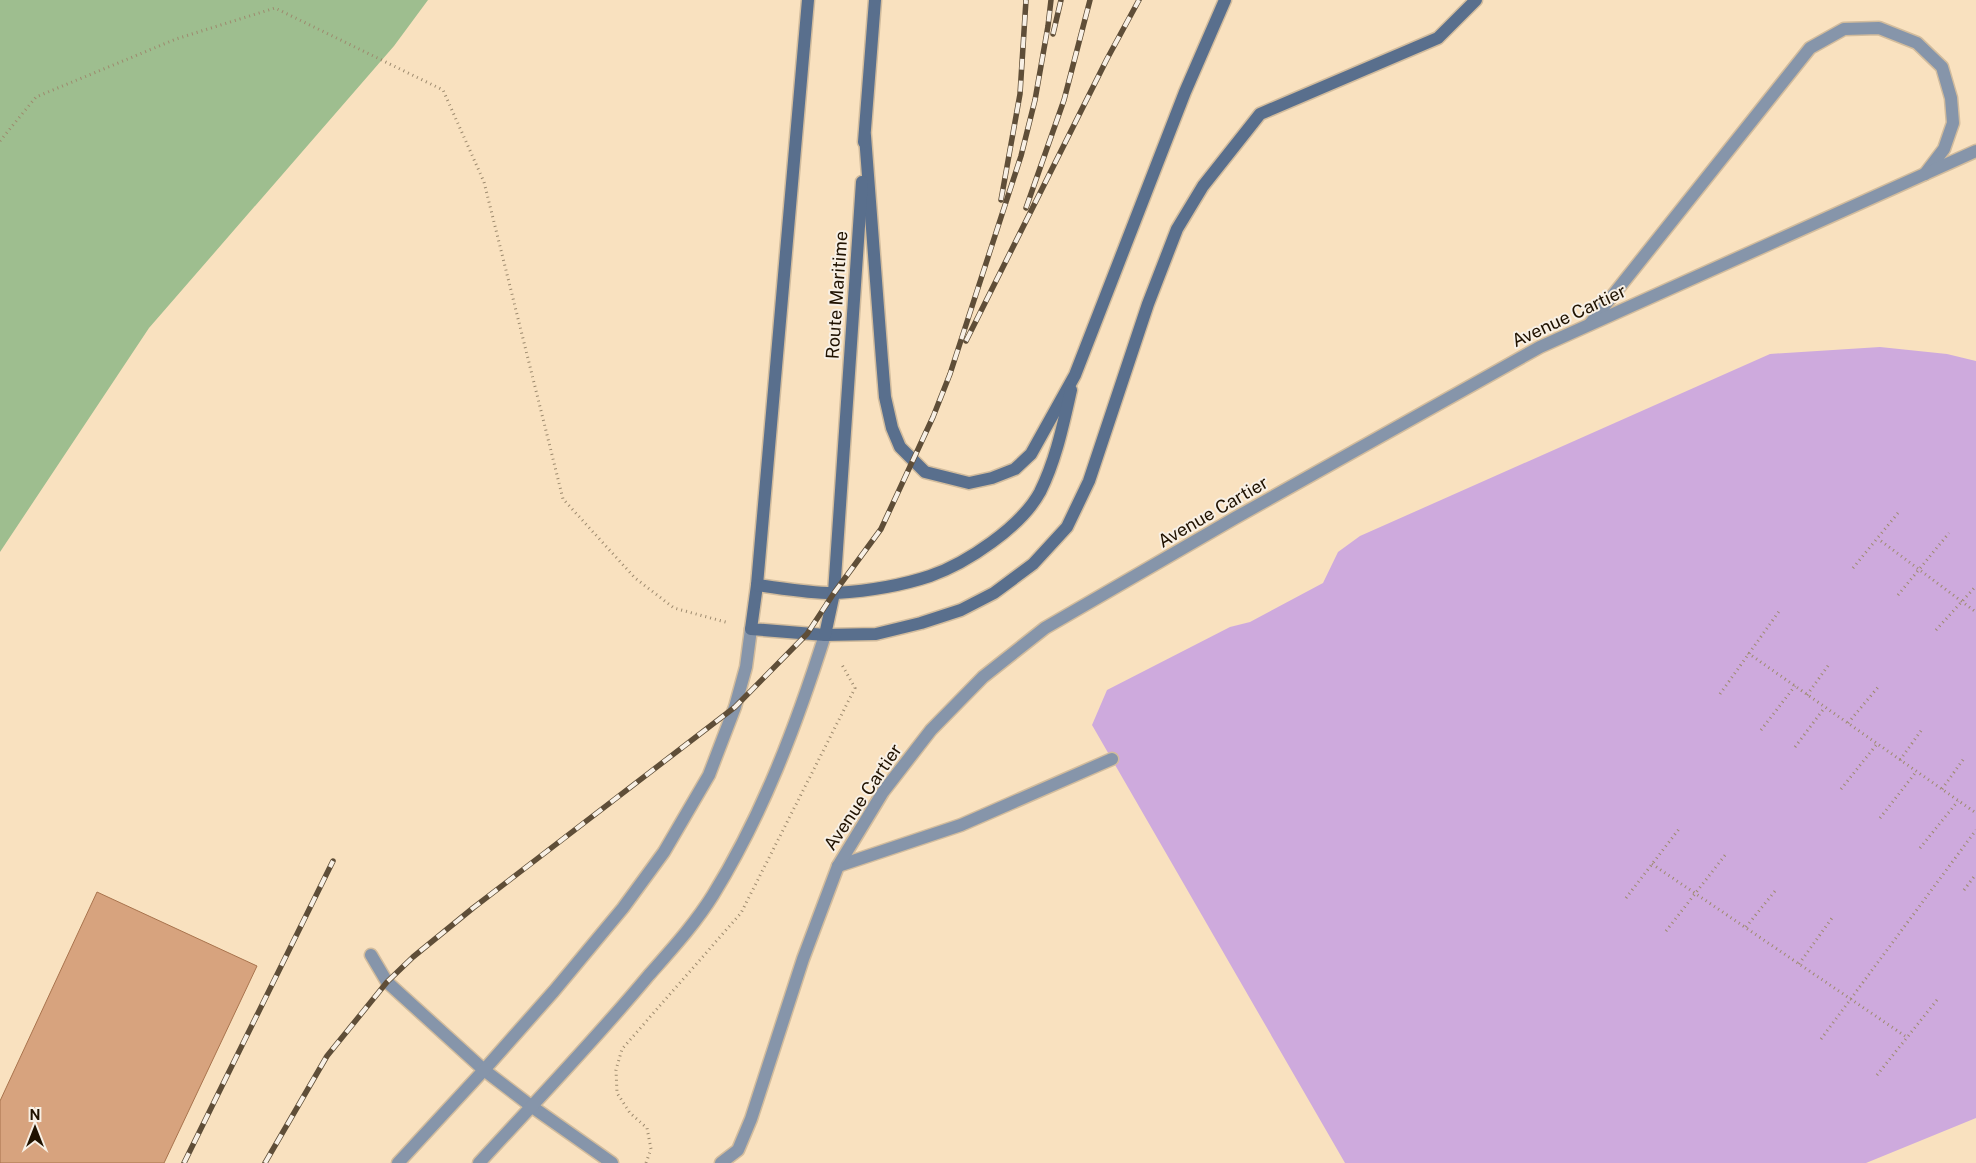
<svg xmlns="http://www.w3.org/2000/svg" width="1976" height="1163" viewBox="0 0 1976 1163" font-family="'Public Sans',sans-serif">
<style>
.green{fill:#9ebe8f}
.water{fill:#ceaadd}
.building{fill:#d7a37e;stroke:#a8734d}
.lines{fill:none;stroke-linecap:round;stroke-linejoin:round}
.service-casing{stroke:#d2bc9d;stroke-width:15}
.minor-casing{stroke:#d2bc9d;stroke-width:15}
.tertiary-casing{stroke:#d2bc9d;stroke-width:15}
.secondary-casing{stroke:#d2bc9d;stroke-width:15}
.path{stroke:#9d8a6e;stroke-width:3;stroke-dasharray:1 4;stroke-linecap:butt}
.service{stroke:#8695aa;stroke-width:12}
.minor{stroke:#8695aa;stroke-width:12}
.tertiary{stroke:#8695aa;stroke-width:12}
.secondary{stroke:#596f8d;stroke-width:12}
.rail-casing{stroke:#5f4e38;stroke-width:5.5}
.rail{stroke:#f8f0e5;stroke-width:4;stroke-dasharray:11;stroke-linecap:butt}
.labels{text-anchor:middle;stroke-width:4;stroke-linejoin:round;paint-order:stroke}
.street-label{font-size:18px;fill:#201200;stroke:#f8f0e5}
</style>
<rect width="100%" height="100%" fill="#f9e1bf"/>
<polygon class="green" points="0,0 428,0 394,46 149,328 0,552"/>
<polygon class="water" points="1880,347 1947,354 1976,361 1976,1118 1866,1163 1345,1163 1092,725 1107,690 1230,627 1250,622 1323,583 1338,552 1360,536 1770,354"/>
<polygon class="building" points="97,892 257,966 164,1163 0,1163 0,1101"/>
<g class="lines">
<defs>
<g id="service">
<polyline points="1590,324 1810,48 1844,29 1879,28 1917,43 1942,67 1951,98 1953,123 1944,149 1925,174"/>
<polyline points="838,866 961,825 1112,759"/>
</g>
<g id="minor">
<polyline points="371,955 387,982 484,1070 531,1106 612,1163"/>
<polyline points="721,1163 738,1150 751,1119 803,959 838,866 883,792 931,730 983,677 1045,628 1235,518 1540,347 1976,151"/>
</g>
<g id="tertiary">
<polyline points="398,1163 484,1070 554,991 623,908 664,852 709,775 735,707 746,667 751,629"/>
<path d="M479,1163C536,1101 595,1040 649,975C671,950 695,924 713,895C763,814 796,726 825,635"/>
</g>
<g id="secondary">
<polyline points="808,0 757,585 751,629 825,635 876,634 921,623 961,610 994,593 1033,564 1067,527 1089,481 1148,304 1177,229 1203,186 1260,114 1438,38 1476,0"/>
<polyline points="865,136 882,360 885,397 892,428 900,447 925,472 969,483 992,478 1015,469 1031,454 1075,375 1185,92 1225,0"/>
<polyline points="864,142 875,0"/>
<path d="M757,585C780,588 814,594 836,593C867,591 900,586 930,576C967,563 1021,527 1040,492C1056,460 1063,425 1071,390"/>
<polyline points="825,635 834,593 862,182"/>
</g>
</defs>
<use href="#service" class="service-casing"/>
<use href="#minor" class="minor-casing"/>
<use href="#tertiary" class="tertiary-casing"/>
<use href="#secondary" class="secondary-casing"/>
<g class="path">
<polyline points="0,141 36,97 176,39 275,8 443,90 484,182 563,499 635,578 674,608 729,623"/>
<polyline points="1881,541 1976,612"/>
<polyline points="1853,568 1898,513"/>
<polyline points="1898,595 1949,533"/>
<polyline points="1936,630 1976,586"/>
<polyline points="1748,653 1976,813"/>
<polyline points="1720,694 1780,610"/>
<polyline points="1807,695 1830,663"/>
<polyline points="1848,723 1879,686"/>
<polyline points="1761,730 1795,686"/>
<polyline points="1795,747 1825,707"/>
<polyline points="1900,760 1923,728"/>
<polyline points="1841,789 1877,744"/>
<polyline points="1942,789 1965,757"/>
<polyline points="1880,818 1916,772"/>
<polyline points="1920,848 1958,801"/>
<polyline points="1652,864 1905,1036"/>
<polyline points="1964,890 1976,874"/>
<polyline points="1626,898 1679,829"/>
<polyline points="1746,927 1775,891"/>
<polyline points="1666,931 1726,854"/>
<polyline points="1799,964 1832,918"/>
<polyline points="1821,1039 1976,830"/>
<polyline points="1877,1075 1937,1000"/>
<polyline points="646,1163 651,1149 647,1128 630,1113 617,1093 616,1070 622,1049 741,913 855,688 841,663"/>
</g>
<use href="#service" class="service"/>
<use href="#minor" class="minor"/>
<use href="#tertiary" class="tertiary"/>
<use href="#secondary" class="secondary"/>
<defs>
<g id="rail">
<polyline points="1053,34 1061,0"/>
<polyline points="1001,200 1020,94 1026,0"/>
<polyline points="1026,208 1064,100 1090,0"/>
<polyline points="966,341 1107,59 1139,0"/>
<polyline points="184,1163 333,861"/>
<polyline points="265,1163 327,1056 387,982 413,957 473,908 735,707 807,634 834,593 881,529 933,417 950,374 1021,156 1035,100 1048,26 1051,0"/>
</g>
</defs>
<use href="#rail" class="rail-casing"/>
<use href="#rail" class="rail"/>
</g>
<g class="labels">
<g class="street-label">
<text transform="translate(837 295) rotate(-86)" y="6">Route Maritime</text>
<text transform="translate(1569 316) rotate(-25)" y="6">Avenue Cartier</text>
<text transform="translate(1213 512) rotate(-30)" y="6">Avenue Cartier</text>
<text transform="translate(863 797) rotate(-56)" y="6">Avenue Cartier</text>
</g>
</g>
<g transform="translate(35 1128)" stroke="#f8f0e5" stroke-width="4" paint-order="stroke">
<path d="M0-4L9 19L0 12L-9 19Z" fill="#201200"/>
<text y="-8" font-size="14" font-weight="bold" text-anchor="middle" fill="#201200">N</text>
</g>
</svg>
